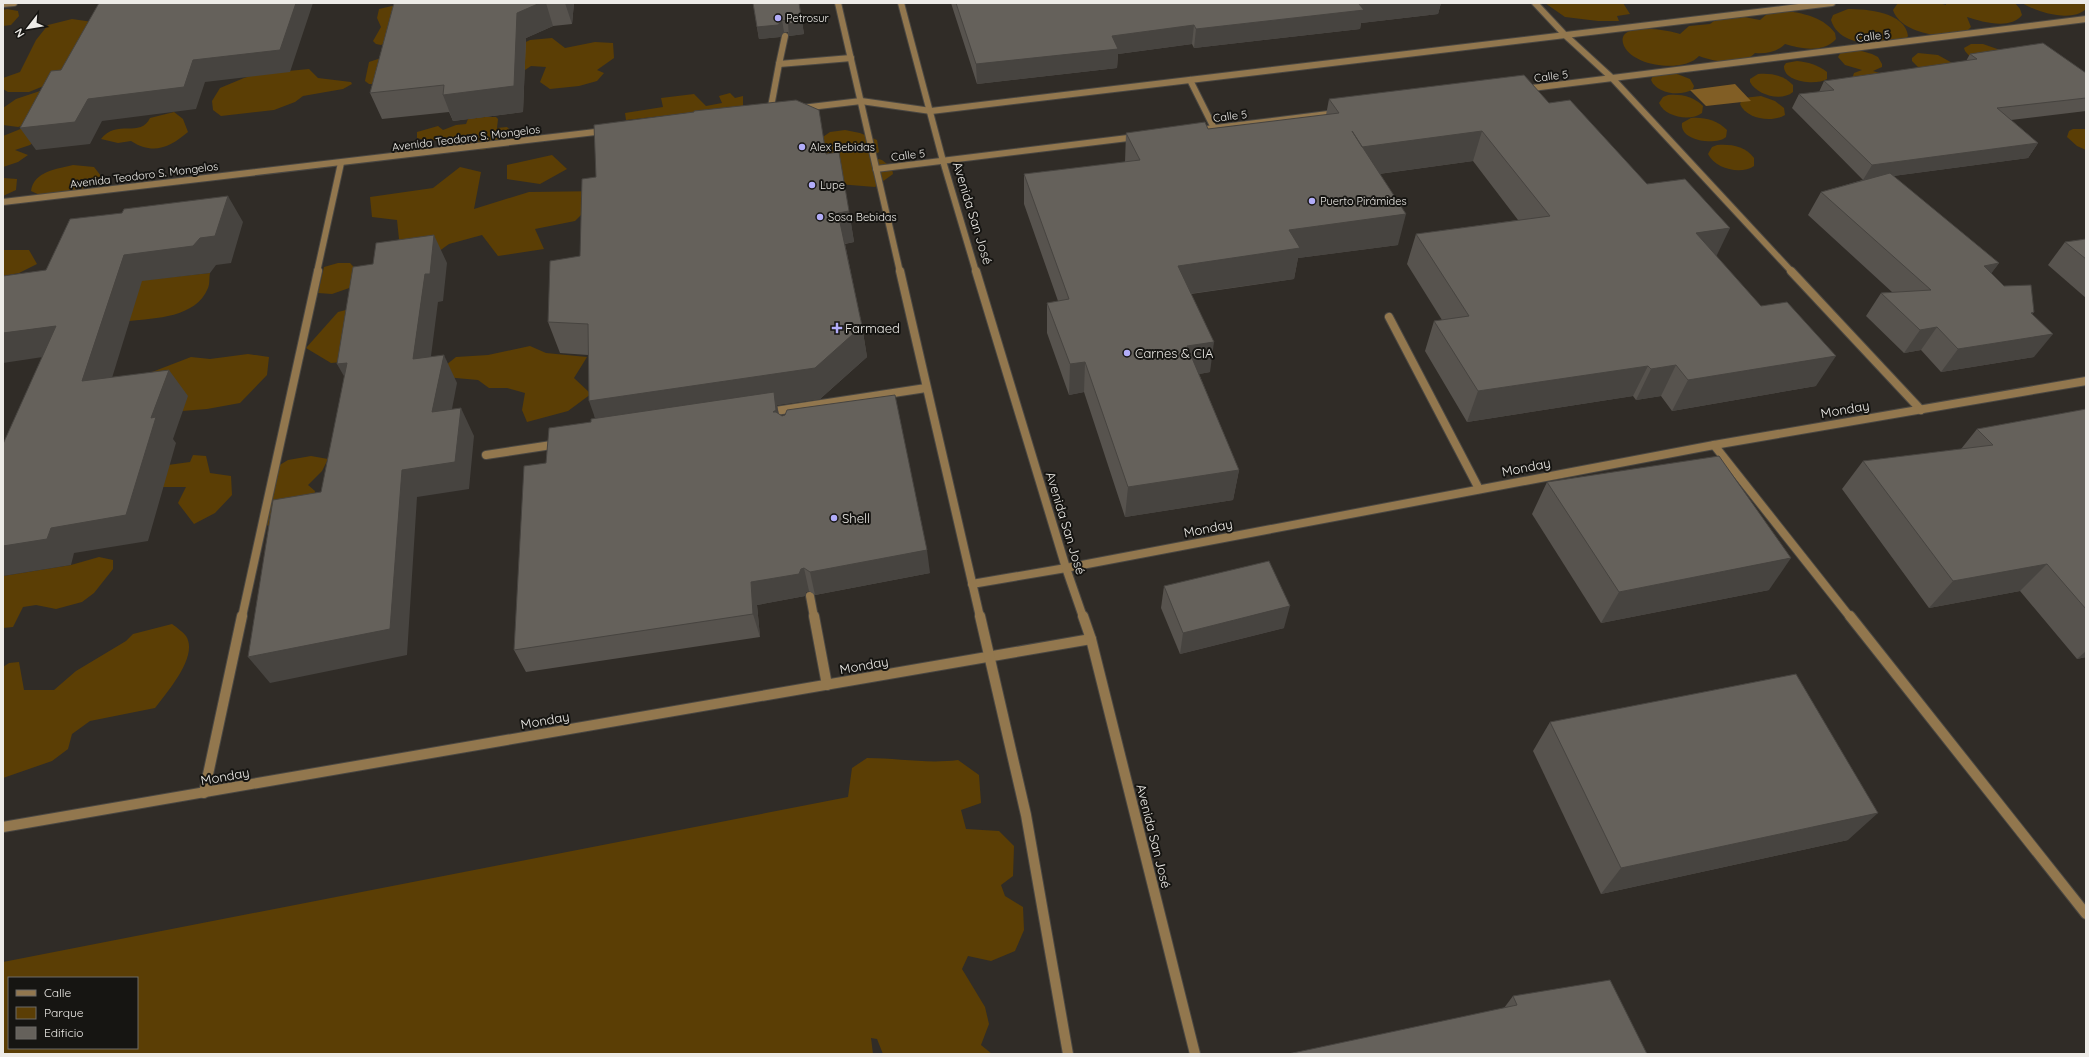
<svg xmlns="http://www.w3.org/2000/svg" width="2089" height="1057" viewBox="0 0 2089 1057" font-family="Quicksand,sans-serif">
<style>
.green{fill:#5b3e05;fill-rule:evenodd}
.water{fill:#815e25}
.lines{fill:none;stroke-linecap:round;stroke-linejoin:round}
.service-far2-casing{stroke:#4a4742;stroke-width:8}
.service-far1-casing{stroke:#4a4742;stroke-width:10}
.service-casing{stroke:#4a4742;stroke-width:12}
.minor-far2-casing{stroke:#4a4742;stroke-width:8}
.minor-far1-casing{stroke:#4a4742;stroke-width:10}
.minor-casing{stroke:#4a4742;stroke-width:12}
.tertiary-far2-casing{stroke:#4a4742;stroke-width:8}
.tertiary-far1-casing{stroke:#4a4742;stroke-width:10}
.tertiary-casing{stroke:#4a4742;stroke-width:12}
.service-far2{stroke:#92774e;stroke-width:6}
.service-far1{stroke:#92774e;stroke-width:8}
.service{stroke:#92774e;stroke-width:10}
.minor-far2{stroke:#92774e;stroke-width:6}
.minor-far1{stroke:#92774e;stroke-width:8}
.minor{stroke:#92774e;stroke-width:10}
.tertiary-far2{stroke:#92774e;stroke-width:6}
.tertiary-far1{stroke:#92774e;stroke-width:8}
.tertiary{stroke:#92774e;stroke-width:10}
.wall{fill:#57534e}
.shaded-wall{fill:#474440}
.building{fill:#65615b;stroke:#474440}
.poi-dot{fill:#b2adf9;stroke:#161512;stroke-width:1.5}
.labels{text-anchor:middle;stroke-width:4;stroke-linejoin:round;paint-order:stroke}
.far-poi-label{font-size:11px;fill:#edebe7;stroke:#161512;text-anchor:start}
.far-street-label{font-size:11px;fill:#edebe7;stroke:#161512}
.street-label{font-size:13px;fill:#edebe7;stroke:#161512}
.poi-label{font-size:13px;fill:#edebe7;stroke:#161512;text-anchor:start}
</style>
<rect width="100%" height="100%" fill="#302c27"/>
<g class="green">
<polygon points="1545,3 1623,3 1630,14 1617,16 1619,21 1598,21 1565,17"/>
<path d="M1898,3H1939L1946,5V3H2015L2020,9L2022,15C2011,30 1982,22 1967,17L1971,27L1967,31C1957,32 1945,35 1935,35C1920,33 1898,26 1893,10Z"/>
<path d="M2022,3H2086V9C2071,23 2037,12 2022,3Z"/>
<polygon points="392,6 402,6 383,44 381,45 376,44 373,41 381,27 377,18 379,9"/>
<polygon points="7,9 18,11 19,16 11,25 3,26 3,10"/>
<path d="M1848,9C1867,9 1905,12 1908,36L1905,41C1882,44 1840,49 1831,20L1833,15Z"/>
<path d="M1788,11C1806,14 1824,18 1835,33L1836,39C1824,53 1801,49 1785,44C1777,52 1766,54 1755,53C1742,67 1715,62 1699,56C1684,73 1634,67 1624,46C1613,20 1670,30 1680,34L1689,26L1710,24L1718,18L1739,16L1760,20L1768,13Z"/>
<polygon points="72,19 93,22 110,27 46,85 29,92 8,92 3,89 3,78 20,72 36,40 48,25"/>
<polygon points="552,38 565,48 595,42 613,43 614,58 597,70 604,73 597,81 579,86 550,89 540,82 546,67 531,66 525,70 513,48 530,40"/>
<polygon points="1971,44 1983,44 2003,51 1972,59 1965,51 1964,48"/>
<polygon points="1858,50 1872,54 1878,57 1882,64 1882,67 1873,71 1886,75 1852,79 1854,73 1862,70 1845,65 1838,57 1841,52"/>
<polygon points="1918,53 1938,55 1954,64 1919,68 1912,61 1912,58"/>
<polygon points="381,58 381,84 369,84 365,81 369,62"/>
<path d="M1797,61C1808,62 1818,65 1827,72V79C1816,86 1783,82 1784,66L1786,63Z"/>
<polygon points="309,69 318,78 351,82 352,84 343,89 303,96 295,102 274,110 221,116 213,110 212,101 220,88 244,78 257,74"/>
<path d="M1672,72L1690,79L1694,86L1693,89C1681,97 1657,94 1651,80L1654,73Z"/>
<path d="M1758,74C1771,73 1784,75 1793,85V92C1781,102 1757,95 1750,82V79Z"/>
<polygon points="67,82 33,122 18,127 3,125 3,108 16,99"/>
<polygon points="730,93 735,98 743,96 743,107 626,120 625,113 663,107 661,98 694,94 706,106 722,103 719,96"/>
<path d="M1668,95C1681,94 1693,96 1703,106L1702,113C1690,122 1665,117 1659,103L1663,97Z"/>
<path d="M1761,96L1775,101L1784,108L1785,115C1772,123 1746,119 1740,104L1743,98Z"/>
<path d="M174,112L183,119L188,132C169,148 153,155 131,141L118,143L101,139C116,119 141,138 150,118Z"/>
<path d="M485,117H496L498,119L497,128L507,127L513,133L510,141C490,151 475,152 453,147L451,141C439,139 429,142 417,138V132L438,126L443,130L456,125L466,124L468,119Z"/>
<path d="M1691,118C1704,117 1717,120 1727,130L1726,137C1716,146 1679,141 1682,123Z"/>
<polygon points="23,128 44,134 30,145 15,150 28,155 18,162 3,167 3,136"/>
<polygon points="2073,129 2086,129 2086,150 2077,146 2067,137 2069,131"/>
<polygon points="845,130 860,133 877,140 879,152 871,157 882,160 892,168 893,174 875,187 838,184 828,169 820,139 830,132"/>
<path d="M1717,145C1731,144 1745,146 1754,158V166C1741,175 1715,169 1708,154L1712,147Z"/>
<polygon points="552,155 567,169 540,184 507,179 507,165"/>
<path d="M73,165L94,167L101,176C88,187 64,202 46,197C41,196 36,193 31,191C34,171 57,169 73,165Z"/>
<polygon points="460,167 481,172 474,209 529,192 605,191 575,221 535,229 544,249 498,256 482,235 449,244 431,257 412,252 399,239 397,220 372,217 370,197 433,188"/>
<polygon points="3,178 17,179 16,190 3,196"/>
<polygon points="3,250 29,250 37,264 19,273 3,276"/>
<polygon points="338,263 350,263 360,274 355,286 332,294 318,293 324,267"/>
<path d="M210,273C209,277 210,284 208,288C196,318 155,318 129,321L97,285Z"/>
<polygon points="350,309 375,359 331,363 306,348 338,312"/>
<polygon points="530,346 546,353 587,357 574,378 591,394 568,411 527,422 522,410 525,393 507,388 489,388 478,380 445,377 441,369 456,357 488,355"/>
<polygon points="248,354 269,357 267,375 240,403 207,409 182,411 152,372 191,357 210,359"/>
<polygon points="193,455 206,456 210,473 231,476 232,495 215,513 194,524 178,503 186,487 163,487 124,471 190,462"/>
<polygon points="311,456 328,459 322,471 308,485 315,491 313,507 278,527 265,525 278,466 288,460"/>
<polygon points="99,557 113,560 113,569 94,593 82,602 56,609 36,605 23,607 13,627 3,628 3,576 71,565"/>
<path d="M172,624C176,627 183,632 186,636C199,656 167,692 155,708L90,721L72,734L68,749L52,761L3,778V667L9,663L19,662L24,690H54L76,671L126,641L133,634Z"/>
<path d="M867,758C897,758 927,764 958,760L979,775L981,803L961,810L966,829L999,831L1014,846L1013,876L1001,885L1005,896L1023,907L1024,930L1015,951L991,961L968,956L962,969L985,1007L989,1024L981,1045L992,1054H883L877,1039L871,1038L873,1054H3V962L848,797L852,768ZM9,978H137V1048H9Z"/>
</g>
<polygon class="water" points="1735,84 1751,101 1706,106 1690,90"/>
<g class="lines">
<defs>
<g id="service-far2">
<polyline points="785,36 779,64 851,58"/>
<polyline points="770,112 779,64"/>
</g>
<g id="service-far1">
<polyline points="1389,317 1479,489"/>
<polyline points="769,412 926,388"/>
<polyline points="486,455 558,444"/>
<polyline points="810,596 814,617"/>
</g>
<polyline id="service" points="814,616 827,685"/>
<g id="minor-far2">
<polyline points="1535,3 1565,35 1612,78 1792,272"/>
<polyline points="3,4 14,3"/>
<polyline points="1190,80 1214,128"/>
<polyline points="1524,89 2086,19"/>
<polyline points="931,111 1832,3"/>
<polyline points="1199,130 1336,113"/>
<polyline points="876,169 1136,137"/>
<polyline points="317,272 341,163"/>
</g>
<g id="minor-far1">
<polyline points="1791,271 1921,410"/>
<polyline points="1714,445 1850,617"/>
<polyline points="972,584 1066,568 1714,445 2086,381"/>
<polyline points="242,617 318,271"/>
</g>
<g id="minor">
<polyline points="1850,616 2086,914"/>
<polyline points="204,793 242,616"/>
<polyline points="3,827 1091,639"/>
</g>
<g id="tertiary-far2">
<polyline points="838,3 900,272"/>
<polyline points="901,3 943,161 976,272"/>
<polyline points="802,108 861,101 931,111"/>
<polyline points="3,202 604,131"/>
</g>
<g id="tertiary-far1">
<polyline points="900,271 980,617"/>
<polyline points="976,271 1066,568 1083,617"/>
</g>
<g id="tertiary">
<polyline points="980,616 1026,815 1068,1054"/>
<polyline points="1083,616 1091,639 1195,1054"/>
</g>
</defs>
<use href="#service-far2" class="service-far2-casing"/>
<use href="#service-far1" class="service-far1-casing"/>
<use href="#service" class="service-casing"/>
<use href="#minor-far2" class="minor-far2-casing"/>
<use href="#minor-far1" class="minor-far1-casing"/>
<use href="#minor" class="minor-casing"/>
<use href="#tertiary-far2" class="tertiary-far2-casing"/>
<use href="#tertiary-far1" class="tertiary-far1-casing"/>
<use href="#tertiary" class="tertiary-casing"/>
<use href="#service-far2" class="service-far2"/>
<use href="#service-far1" class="service-far1"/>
<use href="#service" class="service"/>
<use href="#minor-far2" class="minor-far2"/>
<use href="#minor-far1" class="minor-far1"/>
<use href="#minor" class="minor"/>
<use href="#tertiary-far2" class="tertiary-far2"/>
<use href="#tertiary-far1" class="tertiary-far1"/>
<use href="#tertiary" class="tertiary"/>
</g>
<g class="wall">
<polygon points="394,3 574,3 572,24 553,26 526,38 523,112 453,121 449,112 382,119 370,93"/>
<polygon points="753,3 802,22 804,34 789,36 788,32 784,32 780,37 759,39"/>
<polygon points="951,3 1441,3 1438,14 1361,23 1360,29 1194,48 1192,44 1118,54 1117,68 977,84"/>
<polygon points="1970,54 2086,73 2086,111 2011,120 2038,143 2028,158 1893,176 1999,263 1991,273 2004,286 2034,312 2032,314 2034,357 1941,372 1921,350 1904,353 1866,316 1881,293 1892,292 1808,215 1821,192 1866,179 1863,180 1792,108 1799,94 1819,92 1824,81 1966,61"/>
<polygon points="1329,99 1549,103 1647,184 1716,256 1816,386 1672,411 1661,396 1636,400 1633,396 1467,422 1425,351 1434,321 1442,320 1407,264 1416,234 1518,220 1473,161 1379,174 1398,245 1298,258 1294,279 1191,294 1210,372 1199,374 1239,470 1233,500 1125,517 1084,392 1069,395 1047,333 1047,303 1058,301 1024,204 1024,174 1125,162 1126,133 1208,129 1326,115"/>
<polygon points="826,154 849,211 854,242 845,244 862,326 867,357 820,399 777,405 779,414 930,573 815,595 809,591 806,592 805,596 757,605 760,637 526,672 514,650 546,463 595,419 588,355 560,353 548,322 580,256 596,177"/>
<polygon points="2086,239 2086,298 2048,265 2065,242"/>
<polygon points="2086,409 2086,657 2077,659 2020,591 1929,608 1842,489 1863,461 1961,449 1977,429"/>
<polygon points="1547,482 1769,590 1601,623 1532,514"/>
<polygon points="1164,586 1284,628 1180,654 1161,608"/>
<polygon points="1550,722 1848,840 1601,894 1533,751"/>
<polygon points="1513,996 1647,1054 1504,1008"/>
</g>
<g class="shaded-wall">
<polygon points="296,3 313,3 290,72 205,82 196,109 102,121 90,144 36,150 20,128 88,99 193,60"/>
<polygon points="540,3 546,3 553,26 526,38 523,112 453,121 443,95 517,13"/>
<polygon points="565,3 574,3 572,24"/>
<polygon points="1372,3 1441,3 1438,14 1361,23 1360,29 1194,48 1196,29"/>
<polygon points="782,20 784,32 780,37 759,39 757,27"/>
<polygon points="802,22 804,34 789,36 788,24"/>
<polygon points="1194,25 1192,44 1118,54 1117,68 977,84 976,64 1112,36"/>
<polygon points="1482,131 1473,161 1356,177 1362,147"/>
<polygon points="2038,143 2028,158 1863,180 1872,165"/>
<polygon points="228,196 243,222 231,263 216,265 210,273 142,281 103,407 82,381 124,255"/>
<polygon points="849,211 854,242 843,244 838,213"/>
<polygon points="1406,214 1398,245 1298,258 1294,279 1174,296 1178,266 1289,230"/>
<polygon points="1730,228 1715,259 1696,233"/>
<polygon points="434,235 447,263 443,301 438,302 427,387 413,359 425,274"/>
<polygon points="1999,263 1982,286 1984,266"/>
<polygon points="56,326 76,352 3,363 3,333"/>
<polygon points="862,326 867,357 820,399 777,405 779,416 600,432 589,401"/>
<polygon points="1937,327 1921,350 1904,353 1920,330"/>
<polygon points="2053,334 2034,357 1941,372 1958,349"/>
<polygon points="1214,342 1210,372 1183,377 1187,346"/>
<polygon points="444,355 457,383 446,440 432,412"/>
<polygon points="1836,356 1816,386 1672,411 1688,380"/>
<polygon points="1085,362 1084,392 1069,395 1070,364"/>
<polygon points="347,363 353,392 337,364"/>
<polygon points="1676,365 1661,396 1636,400 1651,369"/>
<polygon points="1648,366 1633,396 1467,422 1478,391"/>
<polygon points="169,370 188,396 173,439 176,443 148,541 74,553 71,565 3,576 3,546 51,528 151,418"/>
<polygon points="461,408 474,436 469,489 417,497 407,655 270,683 248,657 402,470"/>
<polygon points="1239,470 1233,500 1125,517 1128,487"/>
<polygon points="927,550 930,573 815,595 810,572"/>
<polygon points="1791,558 1769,590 1601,623 1619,592"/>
<polygon points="2047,564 2020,591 1929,608 1953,581"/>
<polygon points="804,568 809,591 806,592 805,596 757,605 760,637 753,614 751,582 801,569"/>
<polygon points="1290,606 1284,628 1180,654 1183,633"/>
<polygon points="2086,651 2086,657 2077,659"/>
<polygon points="1878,813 1848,840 1601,894 1621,868"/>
</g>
<g class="building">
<polygon points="99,3 296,3 280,50 193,60 184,87 88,99 75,122 20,128 51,71 61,70"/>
<polygon points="394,3 540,3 517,13 514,86 443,95 444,85 370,93"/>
<polygon points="753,3 799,3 802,22 788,24 786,21 782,20 778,25 757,27"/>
<polygon points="956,3 1372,3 1359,4 1364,10 1196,29 1194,25 1112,36 1118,49 976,64"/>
<polygon points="2043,43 2086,73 2086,98 1997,108 2038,143 1872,165 1799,94 1834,90 1824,81 1977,59 1970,54"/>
<polygon points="1524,75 1549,103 1570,100 1647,184 1685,179 1730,228 1696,233 1761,306 1787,302 1836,356 1688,380 1676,365 1651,369 1648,366 1478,391 1434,321 1469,316 1416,234 1550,216 1482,131 1362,147 1352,131 1406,214 1289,230 1300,248 1178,266 1214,342 1187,346 1239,470 1128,487 1085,362 1070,364 1047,303 1069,299 1024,174 1140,160 1126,133 1205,122 1208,129 1339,113 1329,99"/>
<polygon points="796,100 819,110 826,154 839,152 849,211 838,213 862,326 815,368 589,401 588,324 548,322 550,261 580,256 582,179 596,177 594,125 694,112 694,111"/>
<polygon points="1890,173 1999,263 1984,266 2004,286 2031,285 2034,312 2031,313 2053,334 1958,349 1937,327 1920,330 1881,293 1931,290 1821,192"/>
<polygon points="228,196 215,236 200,238 193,246 124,255 82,381 169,370 151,418 156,417 126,515 51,528 47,539 3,546 3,444 56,326 3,333 3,276 46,270 70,219 122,213 124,209"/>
<polygon points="434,235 430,274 425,274 413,359 444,355 432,412 461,408 455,462 402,470 390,629 248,657 273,500 321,492 347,363 337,364 353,267 373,264 376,243"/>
<polygon points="2086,239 2086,259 2065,242"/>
<polygon points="774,392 776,410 773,412 776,412 782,416 785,415 787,410 895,395 927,550 810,572 804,568 801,569 799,574 751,582 753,614 514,650 524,466 546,463 549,428 591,422 591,419"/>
<polygon points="2086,409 2086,609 2047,564 1953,581 1863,461 1993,445 1977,429"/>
<polygon points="1719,456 1791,558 1619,592 1547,482"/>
<polygon points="1269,561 1290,606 1183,633 1164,586"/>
<polygon points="1796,674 1878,813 1621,868 1550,722"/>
<polygon points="1610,980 1647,1054 1288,1054 1517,1005 1513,996"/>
</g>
<g class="poi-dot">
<circle cx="778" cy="18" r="4"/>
<circle cx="802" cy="147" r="4"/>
<circle cx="812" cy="185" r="4"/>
<circle cx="1312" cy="201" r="4"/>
<circle cx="820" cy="217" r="4"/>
<path d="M835 322h4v4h4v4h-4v4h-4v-4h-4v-4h4z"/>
<circle cx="1127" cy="353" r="4"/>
<circle cx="834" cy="518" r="4"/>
</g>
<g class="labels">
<g class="far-poi-label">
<text x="786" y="22">Petrosur</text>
<text x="810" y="151">Alex Bebidas</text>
<text x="820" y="189">Lupe</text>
<text x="1320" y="205">Puerto Pirámides</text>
<text x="828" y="221">Sosa Bebidas</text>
</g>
<g class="far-street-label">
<text transform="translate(1873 36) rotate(-7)" y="4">Calle 5</text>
<text transform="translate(1551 76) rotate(-7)" y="4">Calle 5</text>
<text transform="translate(1230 116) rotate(-7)" y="4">Calle 5</text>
<text transform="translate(466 138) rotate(-7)" y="4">Avenida Teodoro S. Mongelos</text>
<text transform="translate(908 155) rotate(-7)" y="4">Calle 5</text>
<text transform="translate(144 175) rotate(-7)" y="4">Avenida Teodoro S. Mongelos</text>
</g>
<g class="street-label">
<text transform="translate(973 213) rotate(73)" y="5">Avenida San José</text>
<text transform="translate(1845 409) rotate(-10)" y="5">Monday</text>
<text transform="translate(1526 467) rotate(-11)" y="5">Monday</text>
<text transform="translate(1066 523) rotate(73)" y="5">Avenida San José</text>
<text transform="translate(1208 528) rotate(-11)" y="5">Monday</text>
<text transform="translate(864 665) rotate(-10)" y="5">Monday</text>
<text transform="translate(545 720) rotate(-10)" y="5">Monday</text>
<text transform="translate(225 776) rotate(-10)" y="5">Monday</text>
<text transform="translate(1154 836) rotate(76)" y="5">Avenida San José</text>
</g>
<g class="poi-label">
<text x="845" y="333">Farmaed</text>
<text x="1135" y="358">Carnes &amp; CIA</text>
<text x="842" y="523">Shell</text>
</g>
</g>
<rect width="2089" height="1057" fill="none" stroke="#edebe7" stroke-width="8"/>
<rect x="8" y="977" width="130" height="72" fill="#161512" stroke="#6c6b67"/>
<rect x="16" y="990" width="20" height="6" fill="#92774e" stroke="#6c6b67"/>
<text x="44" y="997" font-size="12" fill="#edebe7">Calle</text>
<rect x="16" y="1007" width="20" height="12" fill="#5b3e05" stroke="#6c6b67"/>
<text x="44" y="1017" font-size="12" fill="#edebe7">Parque</text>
<rect x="16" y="1027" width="20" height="12" fill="#65615b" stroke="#6c6b67"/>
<text x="44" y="1037" font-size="12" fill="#edebe7">Edificio</text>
<g transform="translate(28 28) rotate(239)" stroke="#161512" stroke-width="3" paint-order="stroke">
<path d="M0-3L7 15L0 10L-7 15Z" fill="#edebe7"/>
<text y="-6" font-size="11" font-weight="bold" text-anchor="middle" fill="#edebe7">N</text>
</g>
</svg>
